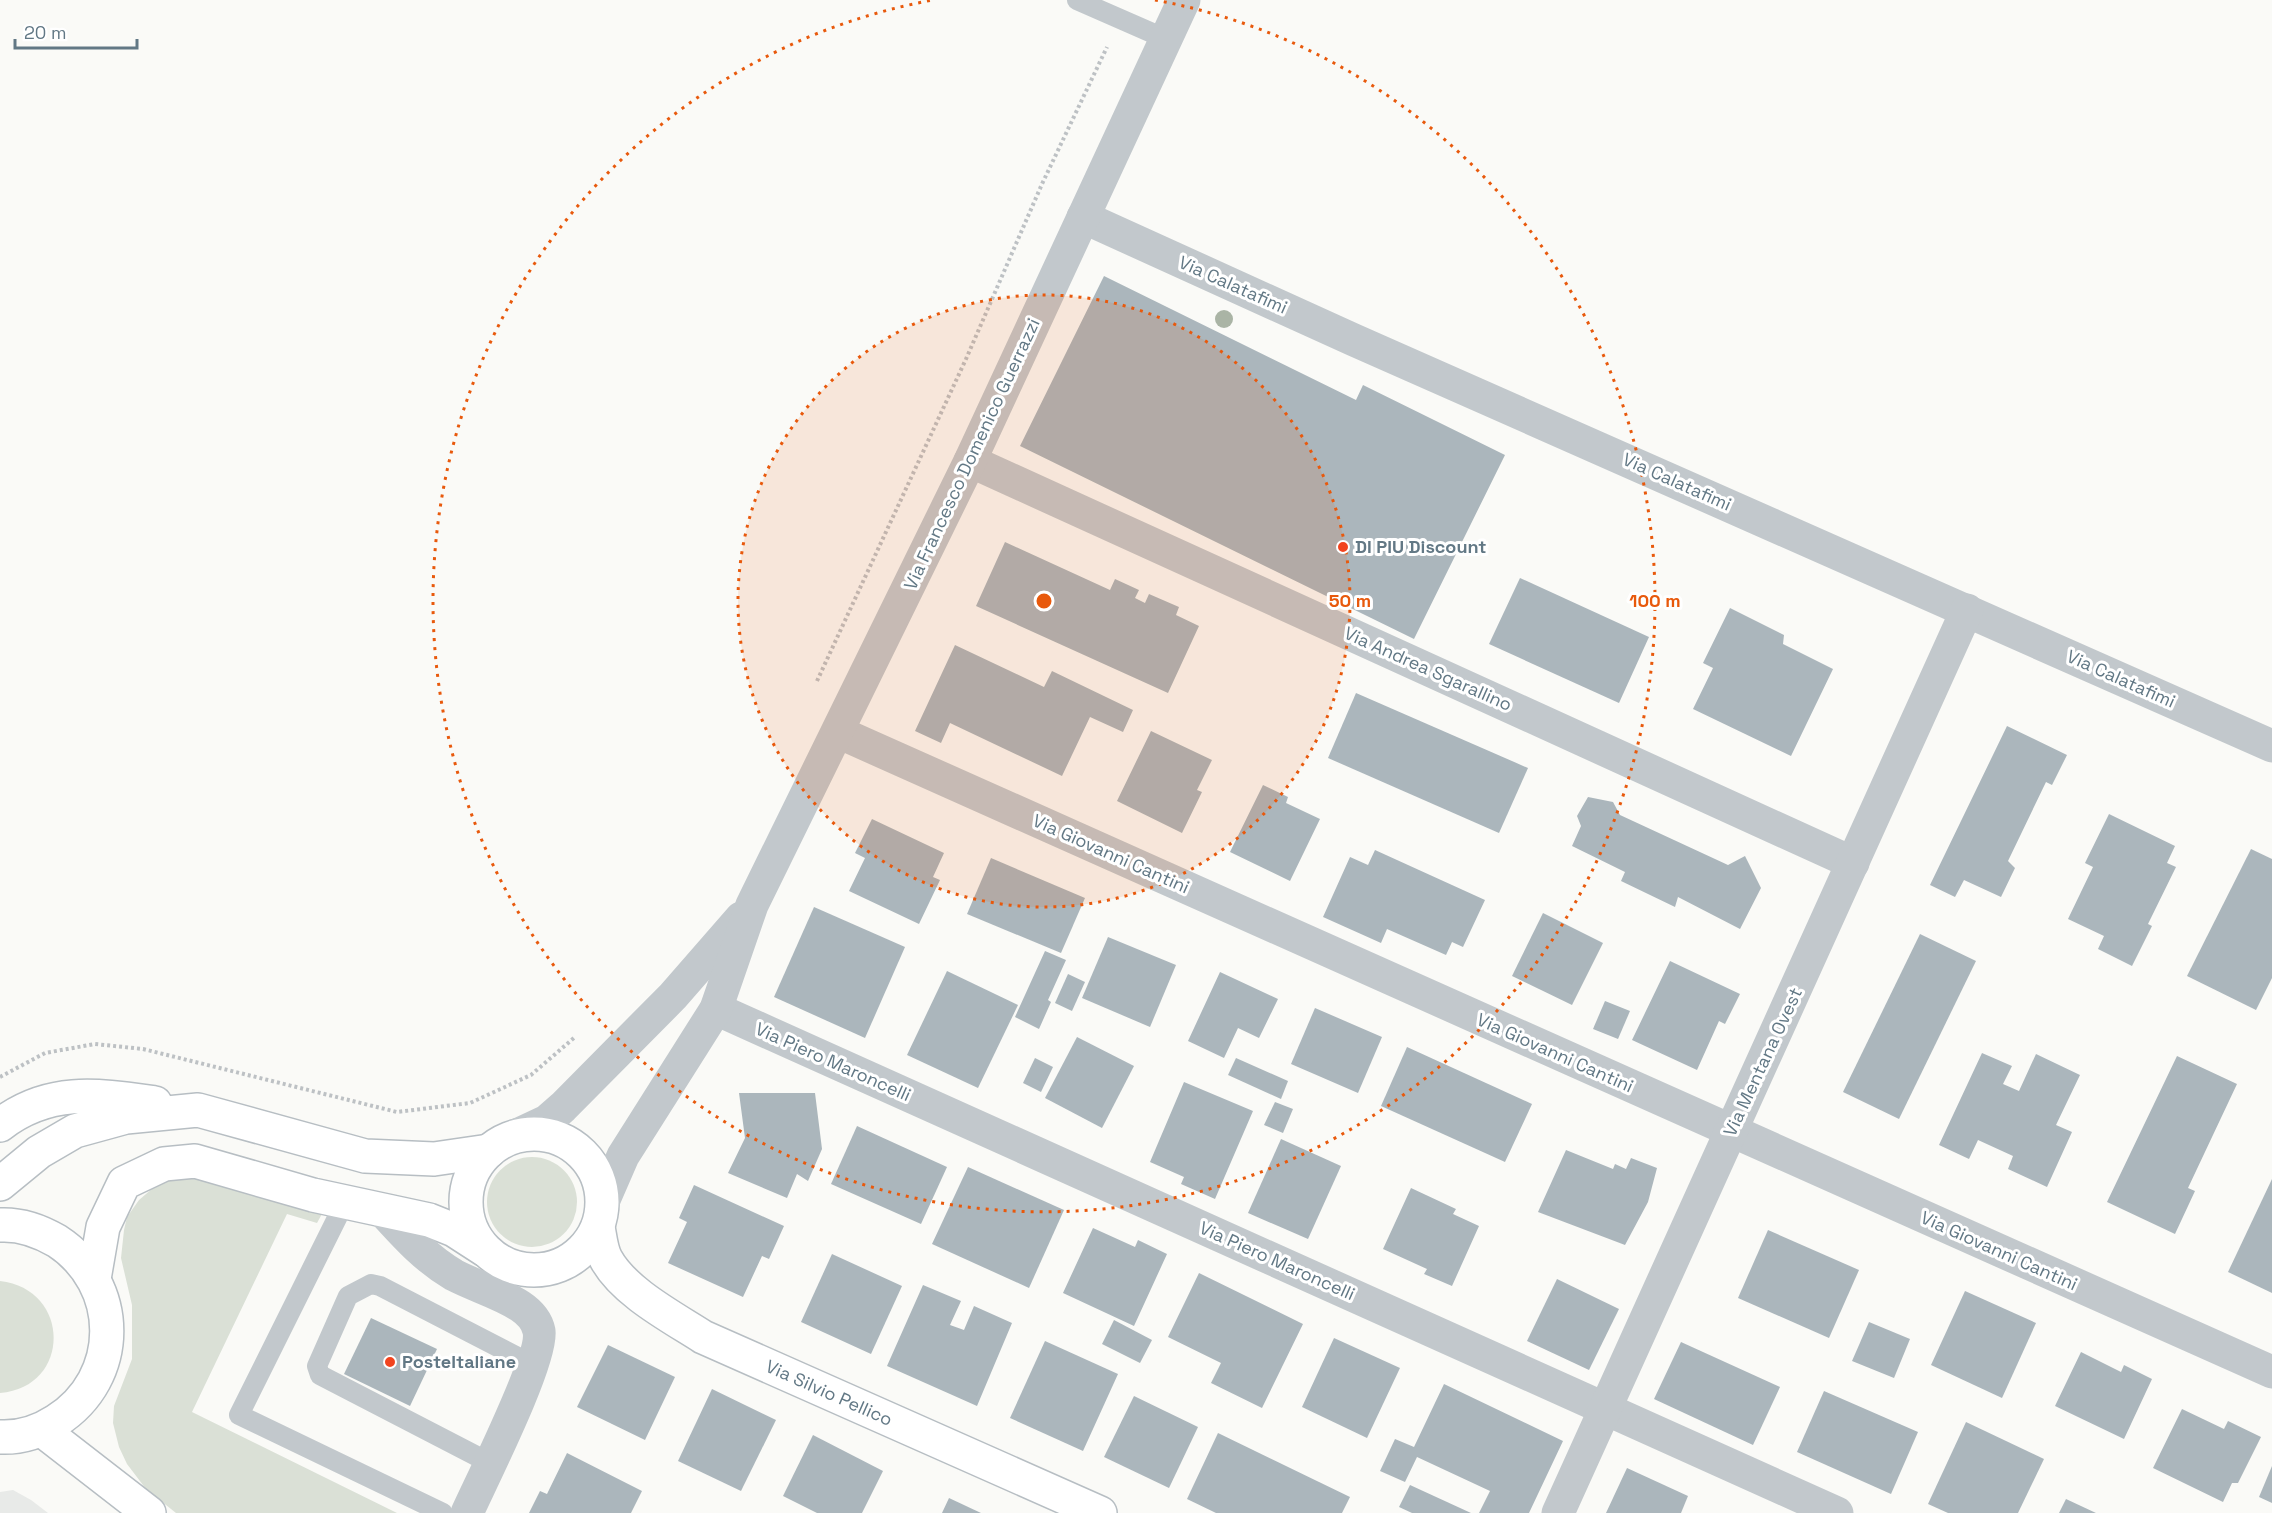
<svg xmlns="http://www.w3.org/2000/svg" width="2272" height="1513" viewBox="0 0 2272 1513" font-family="'Space Grotesk',sans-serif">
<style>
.built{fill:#e8eae8}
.green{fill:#dae0d6}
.building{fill:#abb6bc}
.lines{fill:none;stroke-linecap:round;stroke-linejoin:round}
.secondary-casing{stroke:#b7bec3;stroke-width:36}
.path{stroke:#bdc1c4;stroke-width:4;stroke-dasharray:3 3;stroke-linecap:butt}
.service{stroke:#c2c8cc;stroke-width:20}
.minor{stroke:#c2c8cc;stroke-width:33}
.tertiary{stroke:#c2c8cc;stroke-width:33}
.secondary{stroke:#fff;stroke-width:33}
.tree{fill:#aab4a5}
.ring{fill:none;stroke:#e8590c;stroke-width:3;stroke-dasharray:3 6}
.poi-dot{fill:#f2441f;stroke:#fff;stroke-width:2}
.labels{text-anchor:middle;stroke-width:6;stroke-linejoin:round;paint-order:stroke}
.street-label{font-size:18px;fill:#627885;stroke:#fff}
.poi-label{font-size:18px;font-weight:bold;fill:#627885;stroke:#fff;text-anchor:start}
.centre{fill:#e8590c;stroke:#fff;stroke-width:3}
.ring-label{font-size:18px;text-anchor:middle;font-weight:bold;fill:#e8590c;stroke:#fff;stroke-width:6;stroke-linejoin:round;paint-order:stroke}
</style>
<rect width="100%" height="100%" fill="#fafaf7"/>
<polygon class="built" points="13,1490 31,1500 48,1513 0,1513 0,1492"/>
<g class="green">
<circle cx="532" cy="1202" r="45"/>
<polygon points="196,1175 323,1212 317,1223 287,1214 192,1412 397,1513 176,1513 146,1489 127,1464 119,1447 113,1423 114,1406 132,1359 132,1305 121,1258 124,1230 127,1217 139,1200 153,1188 171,1178"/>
<path d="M0,1281C71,1289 72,1387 0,1393Z"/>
</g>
<g class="building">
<polygon points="1104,276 1356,400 1363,385 1505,455 1414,639 1020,446"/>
<polygon points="1005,542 1110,590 1115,579 1139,590 1135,598 1145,603 1149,594 1179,607 1176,615 1199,626 1168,693 976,606"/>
<polygon points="1520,578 1649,637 1619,703 1489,644"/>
<polygon points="1730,608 1784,635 1783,644 1833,669 1791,756 1693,709 1713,668 1703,663"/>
<polygon points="955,645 1044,687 1052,671 1133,710 1123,732 1090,717 1062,776 950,723 941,743 915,731"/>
<polygon points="1356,693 1528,768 1499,833 1328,758"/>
<polygon points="2007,726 2067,755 2052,785 2046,782 2008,861 2015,868 2001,897 1964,880 1955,897 1930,885"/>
<polygon points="1151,731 1212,760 1197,790 1202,792 1182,833 1117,801"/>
<polygon points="1263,785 1288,797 1286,803 1320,819 1290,881 1230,852"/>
<polygon points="1588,797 1613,802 1620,815 1728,865 1745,856 1761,888 1740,929 1678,897 1675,907 1621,881 1625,872 1572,846 1581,826 1577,816"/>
<polygon points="2109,814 2175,846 2167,863 2176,867 2148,924 2152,926 2132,966 2098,949 2104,936 2068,919 2093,867 2085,863"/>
<polygon points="872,819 944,853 933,877 940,880 919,924 849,891 865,858 855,853"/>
<polygon points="2251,849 2272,859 2272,978 2256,1010 2187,976"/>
<polygon points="1375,850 1485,900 1463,947 1452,942 1446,955 1387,929 1381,943 1323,917 1350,857 1368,865"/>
<polygon points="991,858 1085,898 1061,953 967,914"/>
<polygon points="814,907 905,947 865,1038 774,997"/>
<polygon points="1543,913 1603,943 1572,1005 1512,976"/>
<polygon points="1920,934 1976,961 1899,1119 1843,1092"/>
<polygon points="1108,937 1176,965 1150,1027 1082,998"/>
<polygon points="1045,951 1066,960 1048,1000 1051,1002 1039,1029 1015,1017"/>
<polygon points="1670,961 1740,994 1725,1024 1719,1021 1697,1070 1632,1040"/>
<polygon points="947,971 1018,1005 978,1088 907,1055"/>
<polygon points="1220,972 1278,999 1259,1038 1238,1028 1224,1058 1188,1041"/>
<polygon points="1068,974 1085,982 1072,1011 1055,1003"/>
<polygon points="1605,1001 1630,1011 1618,1039 1593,1029"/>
<polygon points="1315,1008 1382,1037 1358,1093 1291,1064"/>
<polygon points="1077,1037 1134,1066 1102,1128 1045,1098"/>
<polygon points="1407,1047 1532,1104 1505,1162 1381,1106"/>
<polygon points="1982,1053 2012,1066 2003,1084 2019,1091 2036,1054 2080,1075 2056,1125 2072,1132 2047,1187 2008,1169 2013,1156 1978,1140 1969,1159 1939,1145"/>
<polygon points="2177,1056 2237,1084 2188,1188 2195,1191 2175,1234 2107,1202"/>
<polygon points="1035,1058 1053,1067 1041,1092 1023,1083"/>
<polygon points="1236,1058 1288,1081 1281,1099 1228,1075"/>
<polygon points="1184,1082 1253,1111 1215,1199 1181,1184 1184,1177 1150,1162"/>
<polygon points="739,1093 815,1093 822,1149 808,1181 797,1174 787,1198 728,1173 745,1138"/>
<polygon points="1275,1102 1293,1109 1283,1133 1264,1125"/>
<polygon points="857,1126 947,1167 921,1224 831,1184"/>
<polygon points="1281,1139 1341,1166 1308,1239 1248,1213"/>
<polygon points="1566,1150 1613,1169 1615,1164 1626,1169 1631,1158 1657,1168 1648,1202 1625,1245 1538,1212"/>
<polygon points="968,1167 1064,1210 1029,1288 932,1244"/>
<polygon points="2272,1179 2272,1293 2228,1272"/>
<polygon points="694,1185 784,1226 769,1259 762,1256 743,1297 668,1263 687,1222 679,1218"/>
<polygon points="1411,1188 1456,1209 1453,1214 1479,1226 1452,1286 1424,1274 1427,1269 1383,1249"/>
<polygon points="1093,1228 1135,1247 1138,1240 1167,1254 1134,1326 1063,1293"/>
<polygon points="1768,1230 1859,1270 1829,1338 1738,1298"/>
<polygon points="832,1254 902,1286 871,1354 801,1322"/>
<polygon points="1199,1273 1303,1324 1262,1408 1211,1383 1221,1363 1168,1337"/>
<polygon points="1557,1279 1619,1309 1589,1370 1527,1341"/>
<polygon points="923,1285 961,1301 950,1325 964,1330 974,1306 1012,1323 977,1406 887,1366"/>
<polygon points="1965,1291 2036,1323 2002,1398 1931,1365"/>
<polygon points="371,1318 437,1349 410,1406 344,1374"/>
<polygon points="1114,1320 1152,1340 1140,1363 1102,1344"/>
<polygon points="1869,1322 1910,1339 1894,1378 1852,1361"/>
<polygon points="1334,1338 1400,1368 1367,1438 1302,1407"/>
<polygon points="1045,1341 1118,1374 1083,1451 1010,1418"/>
<polygon points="1681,1342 1780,1387 1753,1445 1654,1399"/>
<polygon points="608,1345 675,1377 645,1440 577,1407"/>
<polygon points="2081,1352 2121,1372 2124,1365 2152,1379 2124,1439 2055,1406"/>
<polygon points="1444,1384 1563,1441 1529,1513 1479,1513 1490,1491 1417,1457 1405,1482 1380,1471 1395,1439 1414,1447"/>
<polygon points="712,1389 776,1420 741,1491 678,1461"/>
<polygon points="1824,1391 1918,1432 1891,1494 1797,1452"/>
<polygon points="1134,1396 1198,1427 1169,1488 1104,1457"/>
<polygon points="2182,1409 2224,1429 2228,1421 2261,1437 2238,1483 2232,1483 2223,1502 2153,1468"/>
<polygon points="1966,1422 2044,1459 2018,1513 1948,1513 1928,1504"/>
<polygon points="1218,1433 1350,1497 1342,1513 1216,1513 1187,1499"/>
<polygon points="813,1435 883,1471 862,1513 817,1513 783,1496"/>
<polygon points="567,1453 642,1491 631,1513 529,1513 540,1491 547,1494"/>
<polygon points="2272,1466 2272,1503 2259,1497"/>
<polygon points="1627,1468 1688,1496 1681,1513 1606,1513"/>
<polygon points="1410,1485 1471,1513 1412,1513 1399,1507"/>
<polygon points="949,1498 981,1513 942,1513"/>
<polygon points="2066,1499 2096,1513 2059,1513"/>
</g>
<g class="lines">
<defs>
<g id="secondary">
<path d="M0,1125C49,1087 98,1095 155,1103"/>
<circle cx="534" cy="1202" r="68"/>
<polyline points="0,1184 39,1152 75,1131 126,1117 198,1110 365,1156 434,1159 489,1151"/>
<path d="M0,1225C19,1224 40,1231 57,1241C123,1284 124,1378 56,1421C39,1432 20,1438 0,1437"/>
<path d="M598,1227C600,1237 601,1250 606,1259C624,1292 672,1317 703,1337L1100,1513"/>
<polyline points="94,1279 103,1227 124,1183 164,1164 195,1161 313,1195 429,1220 454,1230 485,1250"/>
<polyline points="42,1430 149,1513"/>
</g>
</defs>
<use href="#secondary" class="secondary-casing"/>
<g class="path">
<polyline points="817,681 966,359 1042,184 1107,47"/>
<polyline points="0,1077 45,1053 95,1044 143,1049 397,1112 470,1103 531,1075 575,1037"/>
</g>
<g class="service">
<polyline points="1077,0 1166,39"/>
<polyline points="345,1202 239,1415 443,1513"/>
<polyline points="490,1463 320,1375 317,1366 348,1296 371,1284 380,1286 533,1365"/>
</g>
<g class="minor">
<polyline points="1083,217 1354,340 2272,746"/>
<polyline points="970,461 1853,863"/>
<polyline points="838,732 2272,1372"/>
<polyline points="716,1009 1837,1513"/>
<path d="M383,1211C405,1235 425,1258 454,1275C475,1286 500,1293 520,1306C529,1312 537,1321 539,1331C544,1357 481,1482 467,1513"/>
<polyline points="1558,1513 1967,610"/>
</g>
<g class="tertiary">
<polyline points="513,1137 547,1121 563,1107 673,996 741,918"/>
<polyline points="603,1202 623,1156 716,1009 752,905 970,461 1184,0"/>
</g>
<use href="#secondary" class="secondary"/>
</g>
<circle class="tree" cx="1224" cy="319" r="9"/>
<circle cx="1044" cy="601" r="306" fill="#e8590c" fill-opacity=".12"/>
<g class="ring">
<circle cx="1044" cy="601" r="306"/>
<path d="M1155 0A611 611 0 1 1 933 0"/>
</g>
<g class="poi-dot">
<circle cx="1343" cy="547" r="6"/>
<circle cx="390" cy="1362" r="6"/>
</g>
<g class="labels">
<g class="street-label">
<text transform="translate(1233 285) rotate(24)" y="6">Via Calatafimi</text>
<text transform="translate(972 454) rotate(-65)" y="6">Via Francesco Domenico Guerrazzi</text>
<text transform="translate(1677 482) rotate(24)" y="6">Via Calatafimi</text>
<text transform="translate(1428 669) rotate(24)" y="6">Via Andrea Sgarallino</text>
<text transform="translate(2121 679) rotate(24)" y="6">Via Calatafimi</text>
<text transform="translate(1111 854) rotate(24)" y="6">Via Giovanni Cantini</text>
<text transform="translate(1555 1053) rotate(24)" y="6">Via Giovanni Cantini</text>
<text transform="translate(833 1062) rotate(24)" y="6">Via Piero Maroncelli</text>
<text transform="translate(1763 1062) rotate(-65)" y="6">Via Mentana Ovest</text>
<text transform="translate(1999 1251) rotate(24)" y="6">Via Giovanni Cantini</text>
<text transform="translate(1277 1261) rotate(24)" y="6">Via Piero Maroncelli</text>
<text transform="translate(829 1393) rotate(24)" y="6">Via Silvio Pellico</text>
</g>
<g class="poi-label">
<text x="1355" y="553">DI PIU Discount</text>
<text x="402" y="1368">PosteItaliane</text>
</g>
</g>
<circle cx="1044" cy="601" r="9" class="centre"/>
<g class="ring-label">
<text x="1350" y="607">50 m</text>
<text x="1655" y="607">100 m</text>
</g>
<path d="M15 39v9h122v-9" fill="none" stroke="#627885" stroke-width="3"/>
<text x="24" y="39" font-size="18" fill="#627885" stroke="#ffffff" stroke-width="4.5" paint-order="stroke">20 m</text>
</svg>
